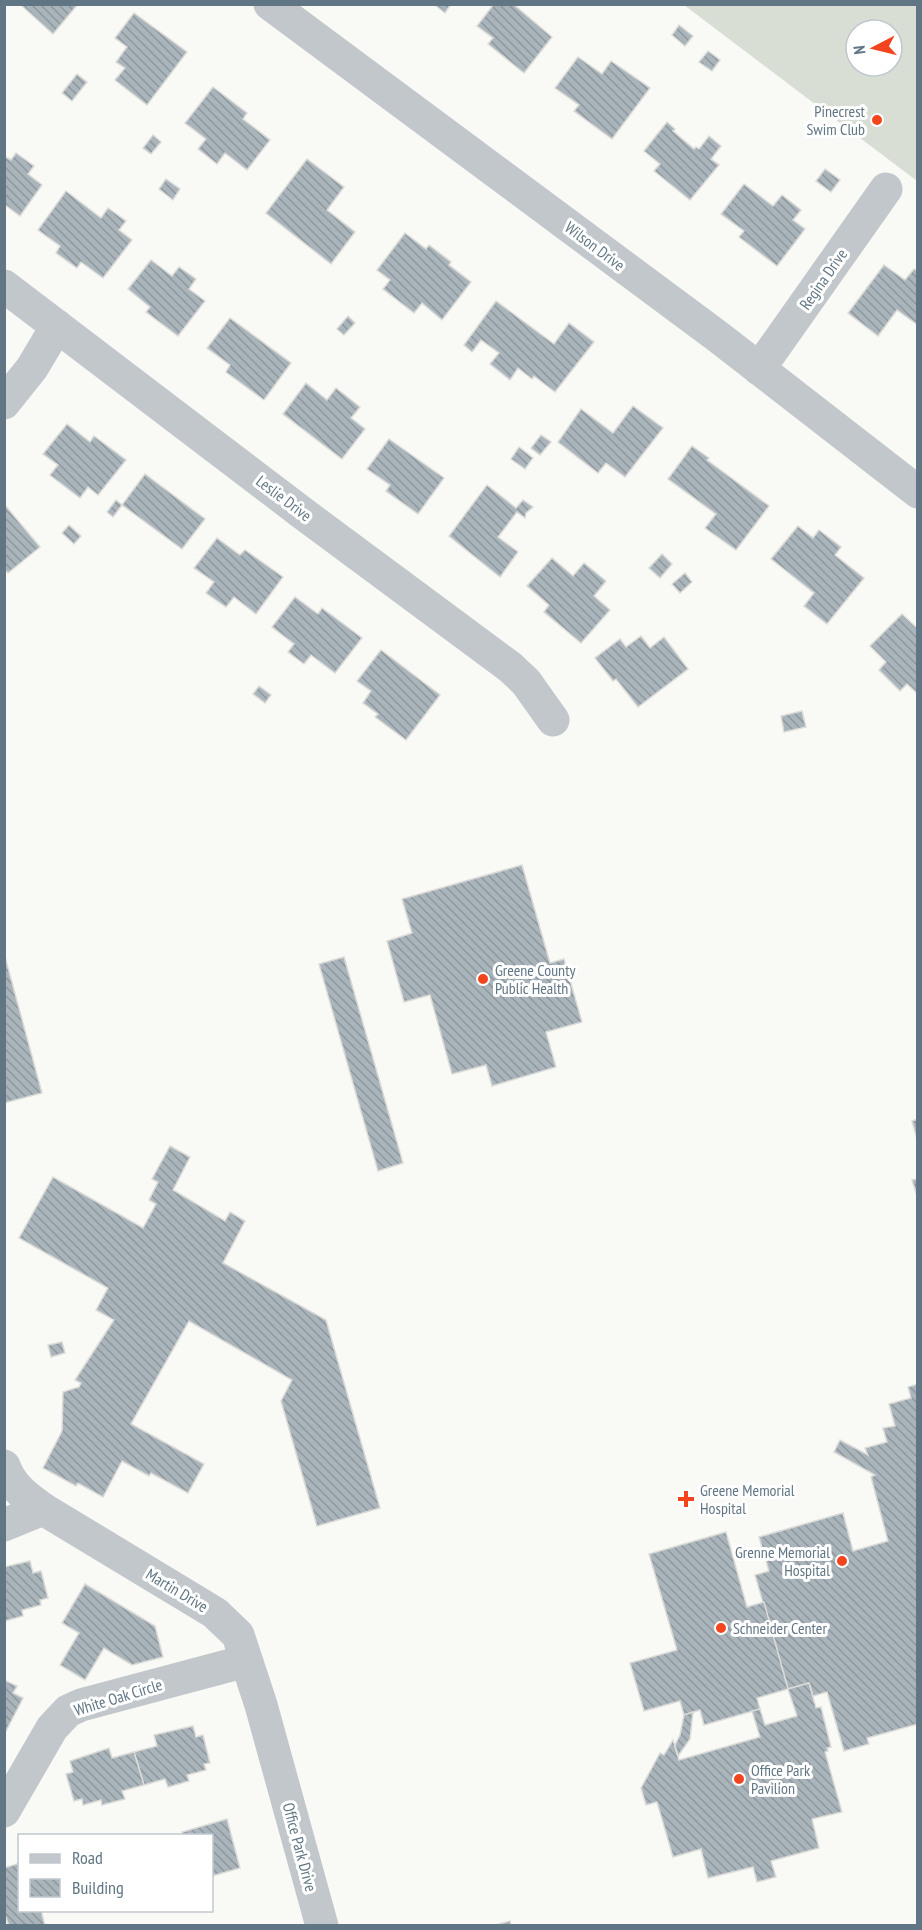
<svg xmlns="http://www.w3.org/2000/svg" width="922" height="1930" viewBox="0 0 922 1930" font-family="'PT Sans Narrow',sans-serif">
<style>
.pitch{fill:#d9ded5;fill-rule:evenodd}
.building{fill:url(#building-back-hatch);stroke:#dbdbd8;stroke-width:1.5}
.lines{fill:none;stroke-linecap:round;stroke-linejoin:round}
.minor{stroke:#c2c7cb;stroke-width:33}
.poi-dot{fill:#f3441d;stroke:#fff;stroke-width:2}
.labels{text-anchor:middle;stroke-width:6;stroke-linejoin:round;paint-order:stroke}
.poi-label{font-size:16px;fill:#617684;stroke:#fff;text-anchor:start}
.street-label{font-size:16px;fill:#617684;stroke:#fff}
</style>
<defs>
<pattern id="building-back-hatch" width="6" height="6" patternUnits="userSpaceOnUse" patternTransform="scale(1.5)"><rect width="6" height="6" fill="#aab4bb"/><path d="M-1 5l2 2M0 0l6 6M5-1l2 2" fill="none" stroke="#8e979e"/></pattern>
</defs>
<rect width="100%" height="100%" fill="#f9f9f6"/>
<path class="pitch" d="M684,5H917V181ZM856,30H892V66H856Z"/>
<g class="building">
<polygon points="20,4 78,4 53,34"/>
<polygon points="434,4 451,4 445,13"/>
<polygon points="494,4 513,4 552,37 524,73 488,44 493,38 477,26"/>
<polygon points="134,13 187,52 147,105 115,80 125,68 116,62 127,47 115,38"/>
<polygon points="679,25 693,36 685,46 672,35"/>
<polygon points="708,51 720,60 712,71 699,62"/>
<polygon points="578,57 602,74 611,61 650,88 612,139 574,111 579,105 555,88"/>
<polygon points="77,74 87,82 72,101 62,93"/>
<polygon points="213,87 247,113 243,119 270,140 247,170 225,153 217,164 198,149 206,139 185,123"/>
<polygon points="667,122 675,129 673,131 694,149 696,147 699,149 709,136 721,146 711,159 719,165 690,200 654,171 660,164 644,151"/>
<polygon points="153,135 161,142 151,154 143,148"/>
<polygon points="16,153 34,166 28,174 42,185 20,216 4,204 4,156 11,160"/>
<polygon points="307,159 344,187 327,210 355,232 331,264 266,213"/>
<polygon points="825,169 840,180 831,192 816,181"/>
<polygon points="166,179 180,189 173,200 159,189"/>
<polygon points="744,184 773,206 782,195 801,210 793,220 805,229 777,266 739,237 744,231 721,214"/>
<polygon points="66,191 101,218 108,208 126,221 119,230 132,240 103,278 81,262 77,268 56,253 60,246 38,230"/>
<polygon points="405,233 426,249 429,245 451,262 449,265 471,282 442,320 422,303 414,313 383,289 390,280 377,270"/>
<polygon points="151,260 172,276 179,267 196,279 189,289 205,301 178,336 146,312 150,307 128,289"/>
<polygon points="884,265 905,280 914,269 918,271 918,325 897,310 878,336 848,313"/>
<polygon points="496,301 554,344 569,323 594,342 555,392 534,376 532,379 518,368 510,380 490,364 499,353 481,340 472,352 464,345"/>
<polygon points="348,316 355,323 344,335 337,329"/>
<polygon points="230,318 291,363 264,400 226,372 230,365 207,348"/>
<polygon points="306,383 327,400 336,388 360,407 351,418 365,429 342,459 283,414"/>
<polygon points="633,406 663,428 625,477 606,463 598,473 558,442 581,409 613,433"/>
<polygon points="67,424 90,442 94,436 126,460 98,495 88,487 80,498 50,475 58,465 43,454"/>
<polygon points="541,435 551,442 540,455 531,448"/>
<polygon points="389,439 444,478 418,514 386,491 390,485 367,469"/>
<polygon points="692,446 709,458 707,460 769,506 736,550 705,528 716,514 668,479"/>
<polygon points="519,447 533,458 525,469 511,459"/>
<polygon points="145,474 205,519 182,549 122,505"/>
<polygon points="487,485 516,508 523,500 533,507 526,513 525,518 517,512 498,537 518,552 500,577 449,536"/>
<polygon points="116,500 122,505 113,517 107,512"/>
<polygon points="4,504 40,547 8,573 4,569"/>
<polygon points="69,525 81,536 74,544 62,533"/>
<polygon points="798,526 813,538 819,530 841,547 835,555 864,578 827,624 804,606 814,593 771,559"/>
<polygon points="217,538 240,555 245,550 283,577 256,614 234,597 226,607 206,593 214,582 194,568"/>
<polygon points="662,554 672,564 660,578 649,568"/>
<polygon points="552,558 573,576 584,563 606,581 594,596 610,610 581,643 544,612 549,605 527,586"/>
<polygon points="685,573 692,582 680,593 672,584"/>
<polygon points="295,597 318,614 322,608 362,638 335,673 311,655 304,664 288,652 294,644 272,627"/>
<polygon points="902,614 918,629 918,694 907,684 900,691 879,670 886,662 870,646"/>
<polygon points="641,636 650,648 664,637 688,669 638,707 616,679 613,681 595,658 620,639 626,647"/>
<polygon points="381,650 440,695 406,740 375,717 378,714 363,703 371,691 357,681"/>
<polygon points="259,686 271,695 265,703 253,694"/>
<polygon points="802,711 806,727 784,732 781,716"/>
<polygon points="522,865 550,963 564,959 582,1022 546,1032 556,1067 492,1086 486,1065 452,1074 430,995 404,1002 387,941 412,933 402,899"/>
<polygon points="4,953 42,1093 4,1103"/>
<polygon points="344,957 403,1163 378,1171 319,964"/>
<polygon points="918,1119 918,1143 912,1121"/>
<polygon points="170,1146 190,1157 173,1190 225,1221 230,1212 245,1221 223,1263 326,1320 380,1508 317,1526 281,1401 292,1380 189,1321 131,1424 204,1464 188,1493 151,1473 149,1476 122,1461 103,1497 78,1483 76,1486 43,1468 62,1431 63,1392 79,1387 81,1383 75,1380 114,1320 96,1310 108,1288 19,1238 53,1177 143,1228 156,1204 149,1200 158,1182 152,1179"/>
<polygon points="918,1179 918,1199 912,1180"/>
<polygon points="62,1342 65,1353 51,1357 48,1345"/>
<polygon points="918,1384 918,1724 867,1738 869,1744 844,1751 827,1692 813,1696 809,1683 788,1689 755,1575 769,1571 759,1537 843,1513 853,1551 888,1541 871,1477 875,1475 834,1452 840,1440 868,1455 865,1448 887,1442 883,1428 895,1426 889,1404 911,1398 908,1387"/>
<polygon points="726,1532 747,1607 764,1602 788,1689 757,1698 760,1709 704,1725 700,1710 684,1715 680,1701 644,1711 630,1663 677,1650 649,1554"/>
<polygon points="30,1561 33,1573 41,1571 48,1598 40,1600 41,1605 22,1610 23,1616 5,1621 4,1567"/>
<polygon points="85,1584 155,1626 163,1657 132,1665 104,1648 85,1680 60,1665 79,1633 62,1623"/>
<polygon points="4,1680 17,1686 13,1693 23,1698 4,1735"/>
<polygon points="809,1683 816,1708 821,1707 831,1747 827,1748 828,1751 825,1752 842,1812 812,1819 819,1848 771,1861 776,1877 757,1882 753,1867 708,1878 701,1849 673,1857 657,1802 646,1805 641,1788 660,1753 664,1755 673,1740 679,1760 760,1737 752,1711 760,1709 765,1725 797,1716 788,1689"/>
<polygon points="693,1712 690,1739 678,1756 675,1745 680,1735 684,1715"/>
<polygon points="193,1726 196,1737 203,1735 210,1763 204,1764 206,1770 187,1775 189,1781 168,1787 165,1779 144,1785 134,1752 157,1746 154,1735"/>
<polygon points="109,1748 112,1758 134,1752 144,1785 122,1791 125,1799 102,1805 101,1800 83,1805 82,1799 74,1801 66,1774 73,1772 70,1761"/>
<polygon points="227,1819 240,1868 212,1876 212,1836 183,1836 182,1832"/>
<polygon points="20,1863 20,1910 41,1910 45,1926 9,1926 6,1917 4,1918 4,1868"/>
<polygon points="510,1921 511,1926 492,1926"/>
</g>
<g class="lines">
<g class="minor">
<polyline points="270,4 717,336 918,492"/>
<polyline points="4,286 301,512 510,667 526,682 553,720"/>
<polyline points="759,369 886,189"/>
<polyline points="4,403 32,368 57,326"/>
<path d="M4,1466C11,1486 26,1497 43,1509L215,1613L238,1635L261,1705L322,1926"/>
<polyline points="4,1525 43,1509"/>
<polyline points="4,1811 52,1728 68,1711 81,1705 246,1661"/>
</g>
</g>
<g class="poi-dot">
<circle cx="877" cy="120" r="6"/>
<circle cx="483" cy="979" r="6"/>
<path d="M683 1490h6v6h6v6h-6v6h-6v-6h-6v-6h6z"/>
<circle cx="842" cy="1561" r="6"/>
<circle cx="721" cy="1628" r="6"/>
<circle cx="739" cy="1779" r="6"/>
</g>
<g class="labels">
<g class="poi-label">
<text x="865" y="117" text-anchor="end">Pinecrest<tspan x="865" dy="18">Swim Club</tspan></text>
<text x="495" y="976">Greene County<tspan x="495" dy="18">Public Health</tspan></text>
<text x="700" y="1496">Greene Memorial<tspan x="700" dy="18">Hospital</tspan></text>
<text x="830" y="1558" text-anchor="end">Grenne Memorial<tspan x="830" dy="18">Hospital</tspan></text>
<text x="733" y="1634">Schneider Center</text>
<text x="751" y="1776">Office Park<tspan x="751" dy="18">Pavilion</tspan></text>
</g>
<g class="street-label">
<text transform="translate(595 246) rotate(37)" y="6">Wilson Drive</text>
<text transform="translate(823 279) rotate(-55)" y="6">Regina Drive</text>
<text transform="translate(284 498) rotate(37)" y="6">Leslie Drive</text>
<text transform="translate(177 1590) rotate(31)" y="6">Martin Drive</text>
<text transform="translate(118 1697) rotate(-17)" y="6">White Oak Circle</text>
<text transform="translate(300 1847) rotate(75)" y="6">Office Park Drive</text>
</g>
</g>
<rect width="922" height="1930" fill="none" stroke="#617684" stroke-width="12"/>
<rect x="18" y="1834" width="195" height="78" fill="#ffffff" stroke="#c0c8ce" stroke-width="1.5"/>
<rect x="30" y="1854" width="30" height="9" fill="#c2c7cb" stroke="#c0c8ce" stroke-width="1.5"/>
<text x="72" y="1864" font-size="18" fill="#617684">Road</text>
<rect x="30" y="1879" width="30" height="18" fill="url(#building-back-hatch)" stroke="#c0c8ce" stroke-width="1.5"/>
<text x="72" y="1894" font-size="18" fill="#617684">Building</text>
<g transform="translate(874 48) rotate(263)"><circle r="28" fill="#ffffff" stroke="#c0c8ce" stroke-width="1.5"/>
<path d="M0-4.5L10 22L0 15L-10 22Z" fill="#f3441d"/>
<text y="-9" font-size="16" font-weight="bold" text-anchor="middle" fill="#617684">N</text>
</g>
</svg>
